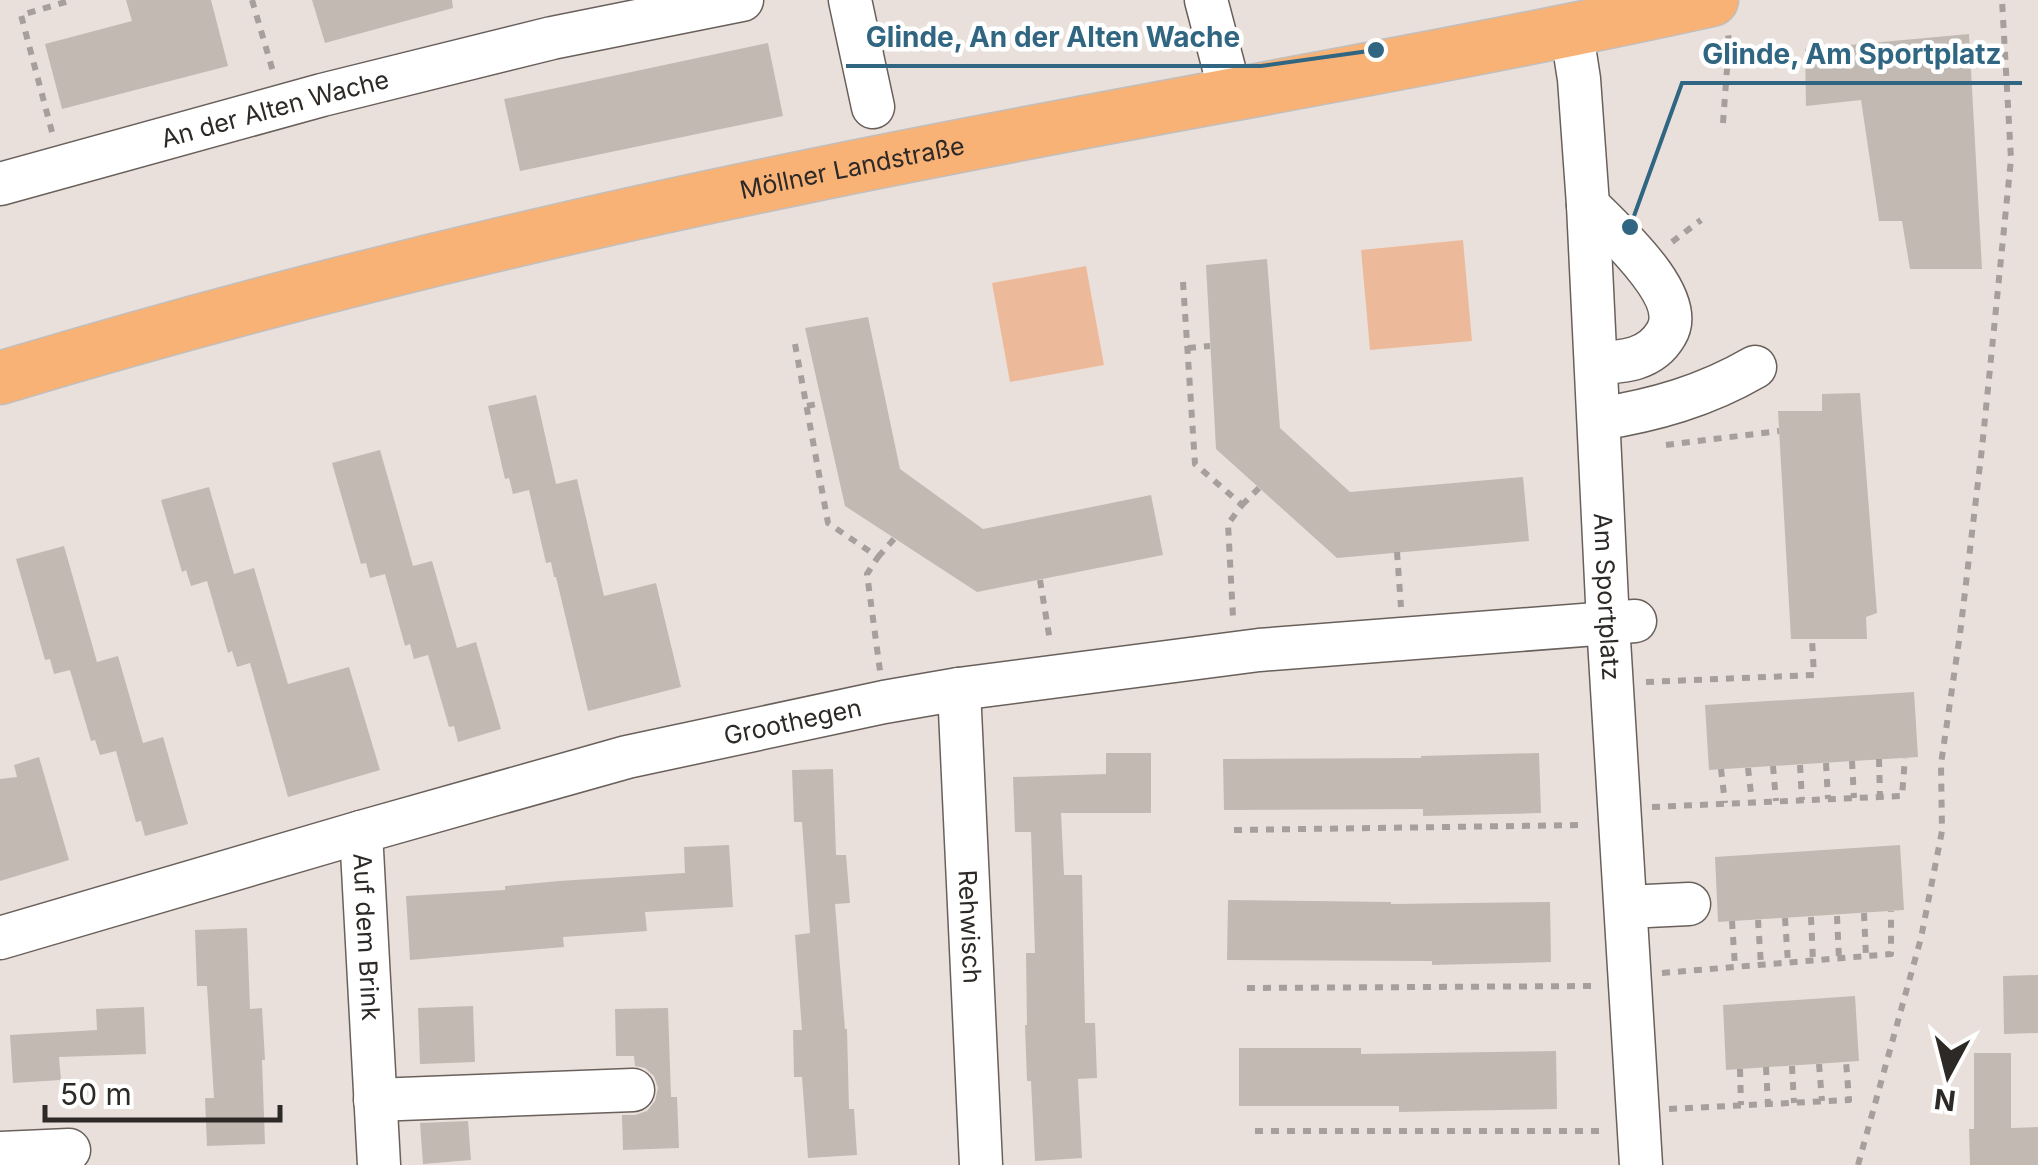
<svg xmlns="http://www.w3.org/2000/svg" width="2038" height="1165" viewBox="0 0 2038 1165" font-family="Inter,sans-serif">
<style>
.green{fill:#ecba9b}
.building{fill:#c2b9b3}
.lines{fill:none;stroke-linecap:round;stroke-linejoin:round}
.minor-casing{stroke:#69605b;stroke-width:45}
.major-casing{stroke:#c0bfbe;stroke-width:55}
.path{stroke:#a79f9b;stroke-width:6;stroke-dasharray:8 8;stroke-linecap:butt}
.minor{stroke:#fff;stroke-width:42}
.major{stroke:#f9b276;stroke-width:52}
.labels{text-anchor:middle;stroke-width:9;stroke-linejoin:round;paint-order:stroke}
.street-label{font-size:25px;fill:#2d2927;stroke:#fff}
.leader{fill:none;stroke:#306681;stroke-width:4}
.callout-dot{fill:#306681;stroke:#fff;stroke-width:4}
.callout-label{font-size:28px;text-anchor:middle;font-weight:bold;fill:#306681;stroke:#fff;stroke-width:9;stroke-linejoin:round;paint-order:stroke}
</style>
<rect width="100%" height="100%" fill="#eae0db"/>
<g class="green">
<polygon points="1463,240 1472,341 1370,350 1361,250"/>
<polygon points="1086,266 1104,365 1010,382 992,283"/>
</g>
<g class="building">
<polygon points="126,0 211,0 228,66 62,109 45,44 132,21"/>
<polygon points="312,0 452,0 453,8 325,43"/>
<polygon points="1969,34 1982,269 1910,269 1902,221 1879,221 1861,100 1806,106 1805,49"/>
<polygon points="768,43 783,116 520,171 504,99"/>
<polygon points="1267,259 1280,428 1350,492 1523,477 1529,541 1337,558 1216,449 1206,265"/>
<polygon points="868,317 900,469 983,529 1151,495 1163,555 977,592 845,506 805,328"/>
<polygon points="1860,393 1877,613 1866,617 1867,639 1791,639 1778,411 1822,411 1822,394"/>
<polygon points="536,395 556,484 577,479 604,596 656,583 681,687 588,711 556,577 554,577 551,562 546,563 529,490 513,494 509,478 505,479 488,406"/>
<polygon points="380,450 413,566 432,561 457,648 476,642 501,729 458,742 454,726 449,727 428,655 414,659 410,644 405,646 385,574 370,578 366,563 361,564 332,463"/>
<polygon points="209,487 234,574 254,568 288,684 349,667 380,770 288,797 250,663 237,667 232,651 228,653 207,581 191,586 186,570 182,572 161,500"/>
<polygon points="64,546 97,662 118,656 143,743 163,737 188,824 145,836 141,821 136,822 116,751 100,755 95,740 91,741 70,670 54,674 50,659 45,660 16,559"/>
<polygon points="1914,692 1918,757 1709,770 1705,705"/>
<polygon points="1106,753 1151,753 1151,813 1061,813 1064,875 1082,875 1085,1023 1095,1023 1097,1078 1078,1079 1082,1158 1035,1161 1031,1081 1027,1081 1025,1025 1027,1025 1026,953 1035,953 1031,832 1015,832 1013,777 1106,774"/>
<polygon points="1539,753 1541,813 1423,816 1423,809 1224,810 1223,759 1421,758 1421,756"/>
<polygon points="39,757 69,860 0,881 0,779 17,777 14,765"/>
<polygon points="833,769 836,855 846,855 850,903 835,904 845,1029 847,1029 849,1109 854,1109 857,1155 808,1158 802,1077 794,1077 793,1030 802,1030 795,935 810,933 802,822 794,822 792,770"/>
<polygon points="729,845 733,907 645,912 647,931 563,937 564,947 410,960 406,896 505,890 505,886 559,881 685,873 684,847"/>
<polygon points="1900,845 1904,910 1718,922 1715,857"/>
<polygon points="1228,900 1391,902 1391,904 1550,902 1551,962 1432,965 1432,961 1227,960"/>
<polygon points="247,928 250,1009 262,1008 265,1060 262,1060 265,1144 207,1146 205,1098 214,1098 207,986 197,986 195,930"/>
<polygon points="2038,975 2038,1033 2004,1034 2003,976"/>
<polygon points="1855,996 1859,1061 1726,1070 1723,1005"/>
<polygon points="473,1006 475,1062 420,1064 418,1008"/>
<polygon points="144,1007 146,1054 59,1057 61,1080 13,1083 10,1035 97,1030 96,1009"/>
<polygon points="668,1008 671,1097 677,1097 679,1148 623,1150 622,1115 635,1115 647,1111 655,1101 658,1088 654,1076 645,1068 635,1066 634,1056 616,1056 615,1009"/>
<polygon points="1239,1048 1361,1048 1361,1054 1556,1051 1557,1109 1399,1112 1399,1106 1239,1106"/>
<polygon points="1974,1053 2011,1053 2011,1128 2038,1127 2038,1165 1970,1165 1969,1129 1974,1129"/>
<polygon points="468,1121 471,1160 423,1164 420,1123"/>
</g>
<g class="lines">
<defs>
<g id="minor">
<polyline points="850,0 873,107"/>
<polyline points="1206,0 1231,95"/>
<path id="s1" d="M1571,28L1579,79L1588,205L1608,623L1641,1165"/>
<path id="s2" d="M0,184L322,95L552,38L742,0"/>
<path d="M1588,205C1612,230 1689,297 1666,334C1651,360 1624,362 1596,363"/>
<path d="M1599,419C1655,410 1705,396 1755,367"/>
<path id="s3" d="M959,689L981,1165"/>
<path id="s4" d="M361,832L379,1165"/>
<polyline points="1626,907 1689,904"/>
<path id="s5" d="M0,938L361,832L627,757L884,702L959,689L1259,650L1635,621"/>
<polyline points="375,1100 633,1090"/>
<polyline points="0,1153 69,1150"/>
</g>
<g id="major">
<path id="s6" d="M0,378C261,299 528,234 795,179C1099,115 1408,67 1712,0"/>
</g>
</defs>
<use href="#minor" class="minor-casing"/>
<use href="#major" class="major-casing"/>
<g class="path">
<polyline points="252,0 274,75"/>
<polyline points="1723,123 1729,42 1728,34"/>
<polyline points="52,132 21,15 72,0"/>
<polyline points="1672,242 1701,220"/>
<polyline points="1183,282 1195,464 1242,505 1228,524 1233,617"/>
<polyline points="795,344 828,523 878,557 867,574 880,671"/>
<polyline points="1188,348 1210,346"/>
<polyline points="807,406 822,403"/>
<polyline points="1666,445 1779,431"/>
<polyline points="1242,505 1259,488"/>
<polyline points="1397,552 1401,607"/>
<polyline points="878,557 894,539"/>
<polyline points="1040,580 1050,641"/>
<polyline points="1646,682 1814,675 1812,639"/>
<polyline points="1879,759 1880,797"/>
<polyline points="1852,761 1854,798"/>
<polyline points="1826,763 1828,799"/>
<polyline points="1800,765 1802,800"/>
<polyline points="1773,766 1776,801"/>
<polyline points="1748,768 1752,802"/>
<polyline points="1721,769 1725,803"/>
<polyline points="1652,807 1902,796 1905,758"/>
<polyline points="1234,830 1585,825"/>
<polyline points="1864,913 1866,957"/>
<polyline points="1837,916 1839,959"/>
<polyline points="1811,917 1813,961"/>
<polyline points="1785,918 1788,963"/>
<polyline points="1758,920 1761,965"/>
<polyline points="1732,921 1735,967"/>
<polyline points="1662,973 1891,954 1891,911"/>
<polyline points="1247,988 1595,986"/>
<polyline points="1819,1064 1822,1101"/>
<polyline points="1792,1066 1794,1103"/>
<polyline points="1766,1067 1768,1104"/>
<polyline points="1740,1069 1741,1105"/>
<polyline points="1669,1109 1849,1100 1846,1061"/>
<polyline points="1255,1131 1603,1131"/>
<polyline points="1858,1165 1921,938 1942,831 1941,764 1960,634 1982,448 2011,159 2002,0"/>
</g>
<use href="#minor" class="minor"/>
<use href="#major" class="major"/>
</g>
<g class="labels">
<g class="street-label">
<text dy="9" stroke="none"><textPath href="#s2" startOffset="285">An der Alten Wache</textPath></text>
<text dy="9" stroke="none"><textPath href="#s6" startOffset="878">Möllner Landstraße</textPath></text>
<text dy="9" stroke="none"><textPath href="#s1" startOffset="570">Am Sportplatz</textPath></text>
<text dy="9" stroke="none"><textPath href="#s5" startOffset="822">Groothegen</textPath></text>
<text dy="9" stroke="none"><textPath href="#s3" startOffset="238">Rehwisch</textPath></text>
<text dy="9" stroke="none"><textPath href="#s4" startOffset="105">Auf dem Brink</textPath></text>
</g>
</g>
<path class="leader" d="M1376 50L1261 66H846M1630 227L1682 83H2022"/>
<g class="callout-dot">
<circle cx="1376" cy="50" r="10"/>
<circle cx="1630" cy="227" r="10"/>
</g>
<g class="callout-label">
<text x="1053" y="47">Glinde, An der Alten Wache</text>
<text x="1852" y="64">Glinde, Am Sportplatz</text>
</g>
<g transform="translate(1948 1075) rotate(187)" stroke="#ffffff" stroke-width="8" paint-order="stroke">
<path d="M0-8L18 38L0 25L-18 38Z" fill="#2d2927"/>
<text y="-15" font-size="28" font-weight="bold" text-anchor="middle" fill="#2d2927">N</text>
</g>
<path d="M45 1105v15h235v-15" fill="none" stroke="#2d2927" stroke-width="5"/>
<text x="60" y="1105" font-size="30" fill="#2d2927" stroke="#ffffff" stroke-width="8" paint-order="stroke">50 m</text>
</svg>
